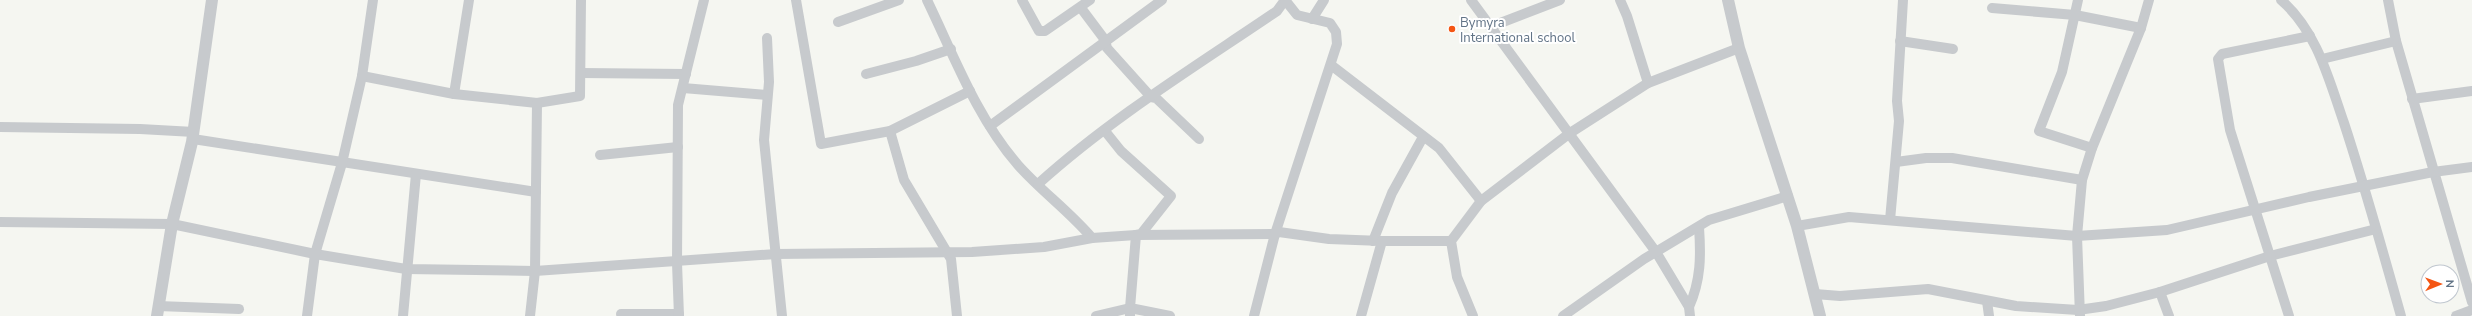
<svg xmlns="http://www.w3.org/2000/svg" width="2472" height="316" viewBox="0 0 2472 316" font-family="'Nunito Sans',sans-serif">
<style>
.lines{fill:none;stroke-linecap:round;stroke-linejoin:round}
.minor{stroke:#c7cacd;stroke-width:10}
.tertiary{stroke:#c7cacd;stroke-width:12}
.poi-dot{fill:#f45513;stroke:#fff;stroke-width:1.5}
.labels{text-anchor:middle;stroke-width:4;stroke-linejoin:round;paint-order:stroke}
.poi-label{font-size:13px;fill:#617386;stroke:#fff;text-anchor:start}
</style>
<rect width="100%" height="100%" fill="#f5f6f1"/>
<g class="lines">
<g class="minor">
<polyline points="796,0 821,144 890,131 970,91"/>
<path d="M927,0C954,56 977,118 1018,165C1041,191 1069,211 1092,238"/>
<polyline points="1022,0 1039,31 1045,31 1090,0"/>
<polyline points="1471,0 1656,252 1689,307 1690,316"/>
<polyline points="1620,0 1627,16 1648,83"/>
<polyline points="2078,0 2062,72 2039,131 2092,148"/>
<path d="M2281,0C2317,31 2329,80 2344,123C2365,187 2383,252 2401,316"/>
<polyline points="2388,0 2396,41 2472,302"/>
<polyline points="1081,8 1105,40 1107,48 1151,97 1156,98 1199,139"/>
<polyline points="1992,8 2075,15 2141,28"/>
<polyline points="1312,19 1324,0"/>
<polyline points="838,22 899,0"/>
<polyline points="1490,27 1560,0"/>
<polyline points="767,38 769,82 764,140 782,316"/>
<polyline points="1900,41 1953,49"/>
<polyline points="2322,59 2396,41"/>
<polyline points="1331,65 1439,148 1481,201"/>
<polyline points="581,73 686,74"/>
<polyline points="866,74 916,61 951,49"/>
<polyline points="362,76 454,94 537,103 580,96 581,0"/>
<polyline points="683,88 767,95"/>
<polyline points="454,94 469,0"/>
<polyline points="2412,99 2472,91"/>
<polyline points="990,126 1162,0"/>
<polyline points="0,127 140,129 194,132"/>
<polyline points="890,131 904,180 951,259 957,316"/>
<polyline points="1105,131 1121,151 1171,196 1141,234 1136,235 1130,308 1170,316"/>
<polyline points="193,139 536,192"/>
<polyline points="600,155 678,147"/>
<polyline points="1896,162 1926,158 1952,158 2082,180"/>
<path d="M1038,184C1111,118 1196,66 1277,11L1285,0"/>
<polyline points="1890,220 1899,121 1897,101 1903,0"/>
<polyline points="0,222 172,224 315,254 406,269 535,271 776,254 972,252 1044,247 1092,238 1136,235 1275,234 1279,232 1329,239 1382,241"/>
<polyline points="1797,226 1849,217 2077,236 2167,230 2309,197 2433,172 2472,167"/>
<polyline points="1373,241 1392,193 1423,137"/>
<polyline points="2160,292 2169,316"/>
<polyline points="1815,294 1840,296 1928,289 2016,306 2078,310 2106,306 2160,292 2270,256 2376,229"/>
<polyline points="1987,301 1989,316"/>
<polyline points="158,306 239,309"/>
<path d="M1689,307C1701,280 1701,256 1699,227"/>
<polyline points="621,314 679,314"/>
<polyline points="307,316 315,254 342,163 362,76 373,0"/>
<polyline points="403,316 416,174"/>
<polyline points="530,316 535,271 537,103"/>
<polyline points="679,316 677,263 678,105 704,0"/>
<polyline points="1096,316 1130,308 1130,316"/>
<polyline points="1254,316 1275,234 1337,44 1336,32 1330,23 1297,15 1285,0"/>
<polyline points="1361,316 1382,241 1451,241"/>
<polyline points="1473,316 1457,277 1451,241 1481,201 1570,133 1648,83 1739,48"/>
<polyline points="1563,316 1644,259 1709,220 1788,196"/>
<polyline points="2080,316 2077,236 2082,180 2092,148 2141,28 2149,0"/>
<polyline points="2289,316 2230,130 2218,59 2222,54 2310,36"/>
<polyline points="2456,316 2472,310"/>
</g>
<g class="tertiary">
<polyline points="1728,0 1739,48 1797,226 1820,316"/>
<polyline points="157,316 172,224 192,142 212,0"/>
</g>
</g>
<circle class="poi-dot" cx="1452" cy="29" r="4"/>
<g class="labels">
<g class="poi-label">
<text x="1460" y="27">Bymyra<tspan x="1460" dy="15">International school</tspan></text>
</g>
</g>
<g transform="translate(2440 284) rotate(89)"><circle r="19" fill="#ffffff" stroke="#c0c7cf"/>
<path d="M0-3L7 15L0 10L-7 15Z" fill="#f45513"/>
<text y="-6" font-size="11" font-weight="bold" text-anchor="middle" fill="#617386">N</text>
</g>
</svg>
